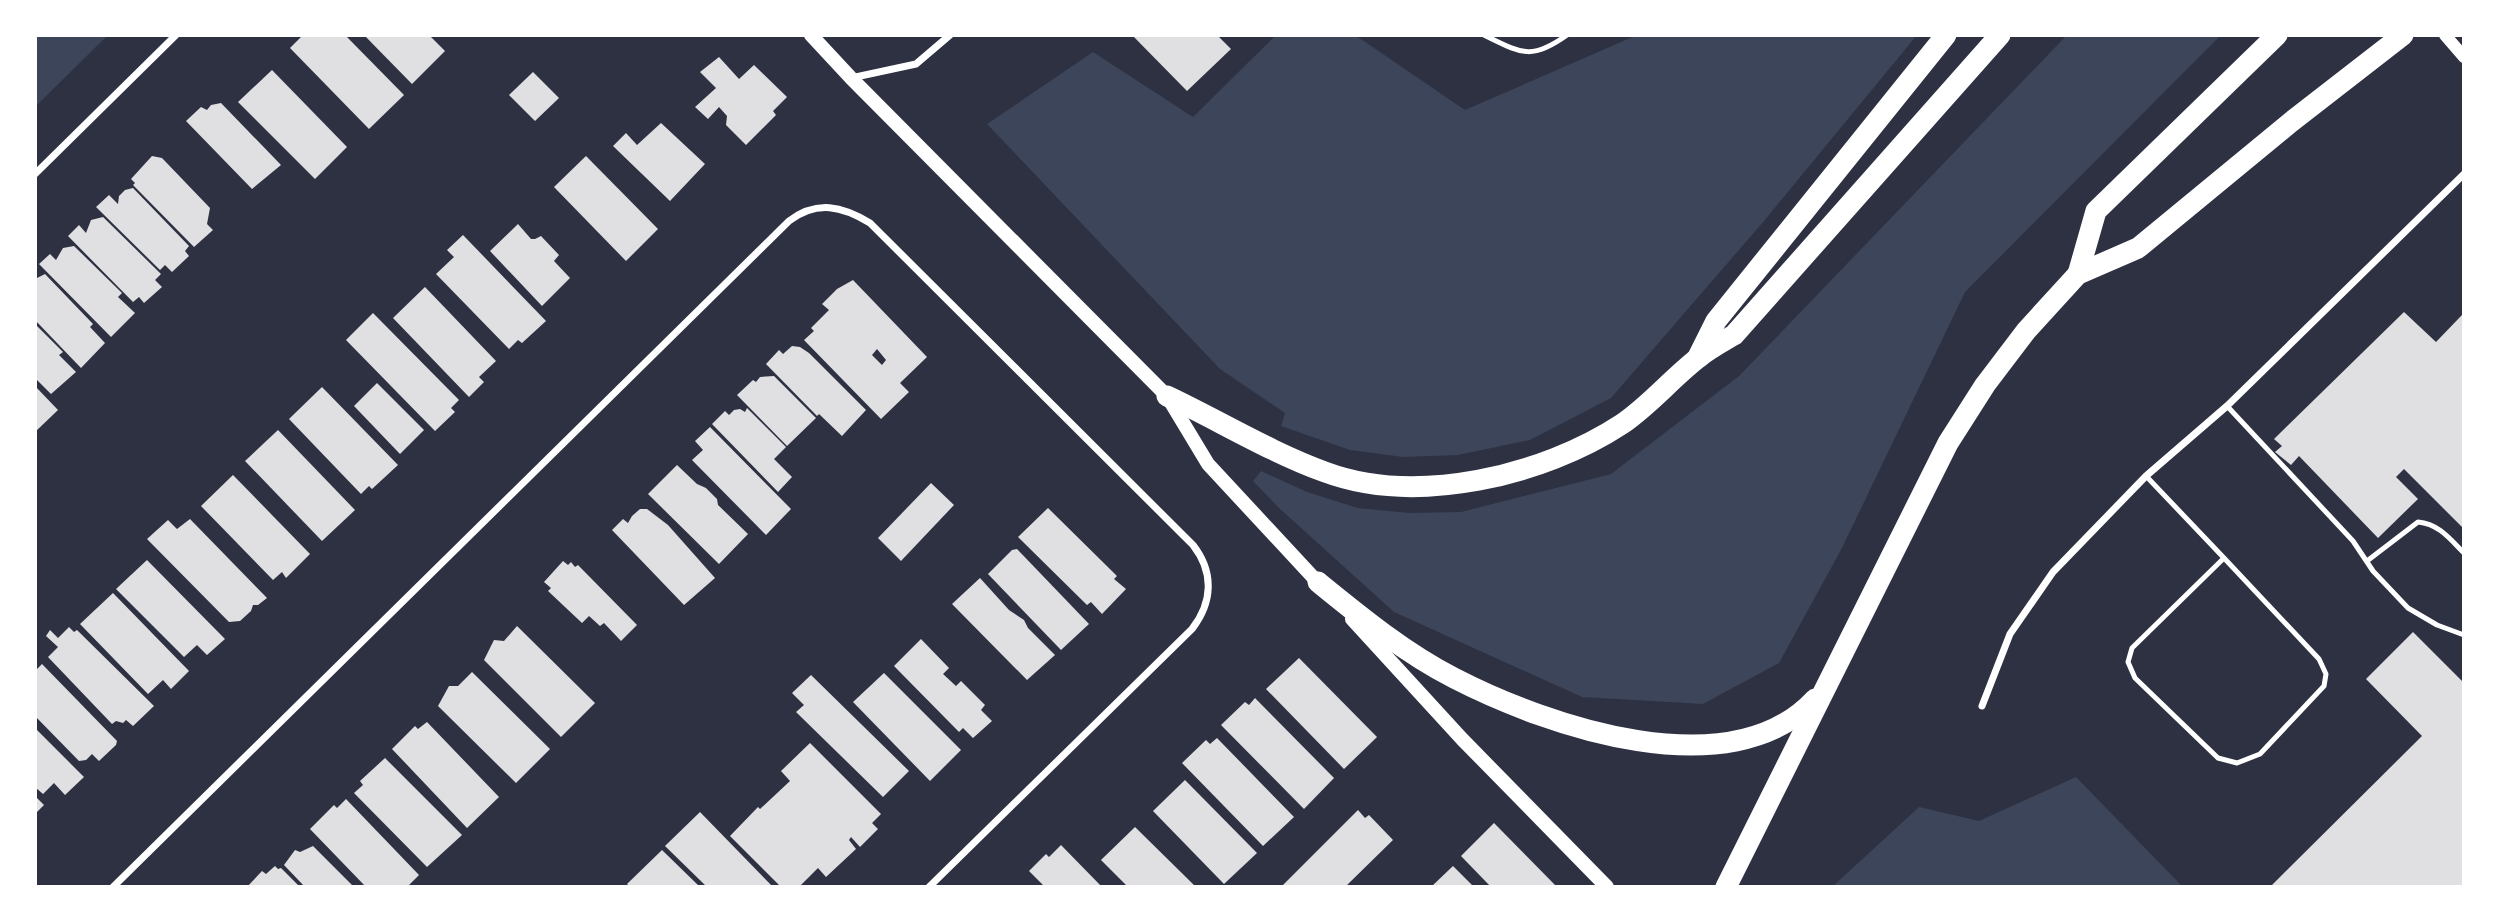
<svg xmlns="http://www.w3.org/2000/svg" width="2499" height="922" viewBox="0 0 2499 922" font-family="Literata,serif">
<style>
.green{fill:#3c4559}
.building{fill:#e0e0e3;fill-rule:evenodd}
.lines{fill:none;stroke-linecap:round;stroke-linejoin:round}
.service{stroke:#fff;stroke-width:5}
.minor{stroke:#fff;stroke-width:7}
.tertiary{stroke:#fff;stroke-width:12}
.secondary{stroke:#fff;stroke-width:14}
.motorway{stroke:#fff;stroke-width:21}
</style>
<rect width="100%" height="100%" fill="#2d3142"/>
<g class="green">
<polygon points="35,35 108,35 35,107"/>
<polygon points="1276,35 1355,35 1465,110 1637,35 1917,35 1764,221 1611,398 1530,440 1458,455 1403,457 1350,450 1281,426 1285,413 1220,369 987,124 1093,52 1193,117"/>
<polygon points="2067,35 2221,35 1965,292 1842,548 1779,663 1703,704 1582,697 1394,612 1279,508 1253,481 1261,471 1307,492 1358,508 1409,513 1461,512 1611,474 1739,376"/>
<polygon points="2076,777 2183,887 1832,887 1919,807 1979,821"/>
</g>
<g class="building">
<polygon points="303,35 345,35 404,95 369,129 290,48"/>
<polygon points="364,35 429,35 445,51 412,84"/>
<polygon points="1132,35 1217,35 1231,49 1187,91"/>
<polygon points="719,57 739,79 754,65 787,97 773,111 776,115 746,145 726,125 727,116 719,107 708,119 695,107 716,88 700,72"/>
<polygon points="272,70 347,147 315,179 238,102"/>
<polygon points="533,72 559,98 535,121 509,95"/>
<polygon points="221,103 281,165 252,189 186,121 201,107 207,110 211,105"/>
<polygon points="661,123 705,164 670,201 613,146 626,133 637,145"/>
<polygon points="152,156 162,158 210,208 207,224 213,230 194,247 133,185 135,183 131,179"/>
<polygon points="586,156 658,229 626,261 554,187"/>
<polygon points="133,188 189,246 185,251 189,256 172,272 165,265 160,270 96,207 109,195 118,204 119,196 125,190"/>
<polygon points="103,217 161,274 155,280 162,287 144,303 139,297 133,302 68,236 79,225 86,233 91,220"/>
<polygon points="518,224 531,239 535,239 541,236 559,255 554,261 570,278 542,306 490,251"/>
<polygon points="463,235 546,321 522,343 518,340 509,349 436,274 454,257 447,250"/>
<polygon points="74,246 122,293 118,297 135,313 111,337 39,264 50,254 56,260 63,248"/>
<polygon points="45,274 93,324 90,327 105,343 81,368 35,320 35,279"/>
<path d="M853,280L927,357L900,383L909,392L881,419L804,340L814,331L811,328L829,310L822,304L837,289ZM877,349L886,360L882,365L872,355Z"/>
<polygon points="425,287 496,361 479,377 484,382 469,397 393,318"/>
<polygon points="2404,312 2436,342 2462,315 2464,318 2464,529 2404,469 2396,477 2418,499 2378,538 2299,456 2291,465 2275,452 2282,446 2274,439"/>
<polygon points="373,313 459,400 451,408 455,412 435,431 346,340"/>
<polygon points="35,324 63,352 59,355 76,372 51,394 35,378"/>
<polygon points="792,346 800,347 809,353 866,410 842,436 819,414 817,416 766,364 779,350 783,354"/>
<polygon points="774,376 816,418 787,446 737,395 753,380 756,382 760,377"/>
<polygon points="377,383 424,430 400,454 354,406"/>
<polygon points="35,386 58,410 35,432"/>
<polygon points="322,387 398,465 372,489 369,486 361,494 289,419"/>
<polygon points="747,408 786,447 774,459 792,477 778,492 712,424 725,411 729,415 734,410 740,409 745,412"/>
<polygon points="710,427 791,509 766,535 692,460 703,450 695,441"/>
<polygon points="278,430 355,510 322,541 245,461"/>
<polygon points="677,465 697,484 706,488 717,499 718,505 748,534 719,564 648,494"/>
<polygon points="233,475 310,554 286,578 282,572 273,580 201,506"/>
<polygon points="931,483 954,505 901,561 878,538"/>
<polygon points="1048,508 1117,576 1114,579 1126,589 1102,614 1091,602 1087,605 1018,537"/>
<polygon points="640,509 647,509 668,525 715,578 684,605 612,530 623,519 628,523 632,516"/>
<polygon points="190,519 267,598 258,605 253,605 251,611 240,621 229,622 147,539 168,520 177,529"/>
<polygon points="1017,549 1089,624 1061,650 988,574 1012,550"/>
<polygon points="147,560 225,639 207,655 197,645 184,657 116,589"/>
<polygon points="563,561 568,565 571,562 575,567 578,565 637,625 621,641 604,623 600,626 589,616 582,623 548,591 551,588 544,582"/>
<polygon points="980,578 1009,610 1024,620 1028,628 1055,655 1027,680 952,604"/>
<polygon points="113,593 189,671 171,689 163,680 148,694 80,624"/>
<polygon points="517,626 595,703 561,737 484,660 494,640 504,641"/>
<polygon points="69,627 74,632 77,630 154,706 133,726 126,720 123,723 116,721 112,724 48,657 58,647 46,636 50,630 58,638"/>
<polygon points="2413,632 2464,683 2464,886 2270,887 2422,736 2366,679"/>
<polygon points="921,639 949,668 943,674 956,686 961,681 985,705 981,710 992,721 973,738 963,728 959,732 894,666"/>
<polygon points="1299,658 1377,737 1344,769 1266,689"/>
<polygon points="42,664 117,741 116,745 99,761 92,754 86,760 79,761 35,716 35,671"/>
<polygon points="472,672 550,749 516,783 438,706 449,686 458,686"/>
<polygon points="884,673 961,750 930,781 853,702"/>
<polygon points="811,675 909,771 883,797 796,712 804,705 792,693"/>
<polygon points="1255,698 1334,778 1304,809 1221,725 1245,702 1249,705"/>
<polygon points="427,722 499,797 467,828 392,749 415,726 418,729"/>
<polygon points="35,728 84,777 65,795 54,783 43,794 35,787"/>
<polygon points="1217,738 1294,817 1263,846 1182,763 1206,740 1210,744"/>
<polygon points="810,743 881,814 872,823 878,829 860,847 851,837 849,840 856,849 826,877 818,868 799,887 781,887 730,836 758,807 760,809 790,781 781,771"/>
<polygon points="385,758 462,835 427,867 354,793 363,785 360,781"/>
<polygon points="1185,780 1257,853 1224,884 1153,811"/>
<polygon points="35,796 44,805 35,814"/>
<polygon points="346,799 419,875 407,887 366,887 310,829 334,805 337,808"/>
<polygon points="1358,810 1365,818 1369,815 1393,840 1345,887 1283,887 1282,886"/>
<polygon points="700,812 773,887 707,887 665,846"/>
<polygon points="1494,823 1557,887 1491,887 1461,856"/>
<polygon points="1135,827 1196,887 1128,887 1101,860"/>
<polygon points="1061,845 1102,887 1045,887 1029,871 1046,854 1049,857"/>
<polygon points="313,846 354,887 305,887 284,865 295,850 300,852"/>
<polygon points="662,850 700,887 630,887 627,884"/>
<polygon points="275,866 278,869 281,868 300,887 247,887 262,871 266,874"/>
<polygon points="1453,866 1474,887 1431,887"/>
</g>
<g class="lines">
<g class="service">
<path d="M1484,35C1521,53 1531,61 1567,35"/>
<polyline points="2227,406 2353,541 2373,571 2408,608 2437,625 2464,635"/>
<polyline points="2146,476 2224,558 2132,648 2128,662 2135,678 2218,758 2237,763 2260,754 2324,686 2326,674 2319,659 2224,558"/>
<path d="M2367,561L2418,522C2439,524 2450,539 2464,553"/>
</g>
<g class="minor">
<polyline points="851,78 916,64 950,35"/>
<polyline points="35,174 176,35"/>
<polyline points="1982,706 2010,634 2053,572 2146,476 2227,406 2464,174"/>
<path d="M113,887L789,221C817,200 842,206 870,223L1193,545C1214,572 1213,602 1192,629L929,887"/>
</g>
<polyline class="tertiary" points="2445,35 2464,57"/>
<g class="secondary">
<polyline points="811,35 851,78 1167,396 1208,464 1324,589"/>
<polyline points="1352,619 1462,739 1607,887"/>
</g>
<g class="motorway">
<polyline points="2078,274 2096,211 2277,35"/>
<polyline points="1698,357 1716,321 1946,35"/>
<path d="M1167,396C1220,421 1270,452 1325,472C1416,506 1543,476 1622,424C1650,405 1671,379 1698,358C1709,349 1722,342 1734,335L2000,35"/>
<path d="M1318,582C1361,617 1405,653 1454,678C1547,726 1731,790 1815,699"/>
<polyline points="1726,887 1948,443 1985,385 2026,331 2078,274 2138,248 2291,122 2403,35"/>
</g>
</g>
<rect width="2499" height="922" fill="none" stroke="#ffffff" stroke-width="74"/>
</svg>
